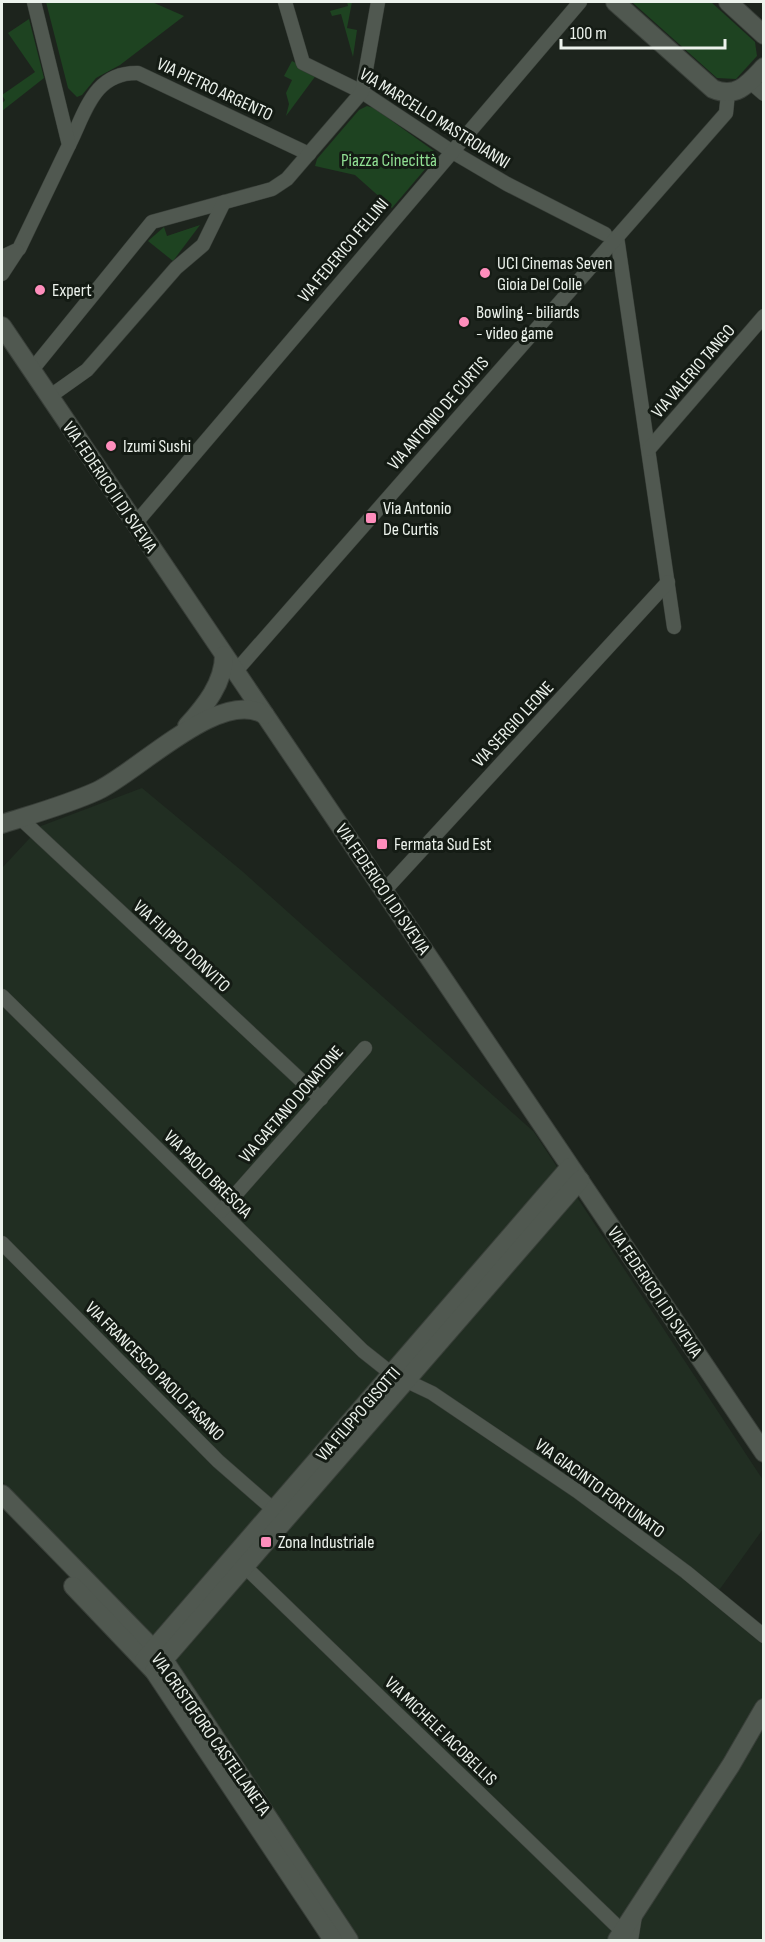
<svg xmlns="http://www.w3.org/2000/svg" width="765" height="1942" viewBox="0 0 765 1942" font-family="'Sofia Sans Condensed',sans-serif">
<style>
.built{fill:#212e22}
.green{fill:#1e4321}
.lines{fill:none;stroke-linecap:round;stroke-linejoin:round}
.street-casing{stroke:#393f39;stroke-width:15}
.secondary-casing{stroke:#393f39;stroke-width:20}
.street{stroke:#505850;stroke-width:14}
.secondary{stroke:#505850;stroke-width:18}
.poi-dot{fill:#fe8ebc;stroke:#141b14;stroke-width:2}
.labels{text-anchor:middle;stroke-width:6;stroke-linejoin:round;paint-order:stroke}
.street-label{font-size:18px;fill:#ecf2ec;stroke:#141b14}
.park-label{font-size:18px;fill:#90df93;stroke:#141b14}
.poi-label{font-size:18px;fill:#ecf2ec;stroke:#141b14;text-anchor:start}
</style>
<rect width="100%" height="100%" fill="#1d241d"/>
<polygon class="built" points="142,788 242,871 534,1132 763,1480 763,1529 712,1600 763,1643 763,1940 359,1940 176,1667 2,1481 2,868 41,826"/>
<g class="green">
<polygon points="46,2 152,2 184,16 120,65 96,78 82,95 77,97 68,88"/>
<polygon points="347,2 352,2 347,28 357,30 353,57 341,14 332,16 330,11 348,6"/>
<polygon points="632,2 711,2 755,42 757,56 736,79 717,78"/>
<polygon points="29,19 44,78 2,111 2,104 5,100 2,95 35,72 8,33"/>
<polygon points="292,61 317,74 286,116 289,104 286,93 292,80 284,76"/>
<polygon points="367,106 374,108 434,151 432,161 392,208 355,175 315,166 317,159 359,110"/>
<polygon points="200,225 173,261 148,241 164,227 167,236"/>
</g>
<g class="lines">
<defs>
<g id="street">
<polyline points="285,2 303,63 362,92 451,151 507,184 605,234"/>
<polyline points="750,82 764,94"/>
<path d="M69,145C86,111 94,72 138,73L309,154"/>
<polyline points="617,237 674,627"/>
<polyline points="2,257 19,249 69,145 34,2"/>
<polyline points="2,274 17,251"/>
<polyline points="31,371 152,222 272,189 287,179 362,92 378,2"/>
<polyline points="49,397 87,370 176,268 203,245 224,202"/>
<polyline points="649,449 764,316"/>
<polyline points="135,524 580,2"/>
<polyline points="236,671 726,113 728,93"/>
<polyline points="20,818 321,1099"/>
<polyline points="384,891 668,582"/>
<polyline points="2,996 363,1351 392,1374 432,1393 577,1491 686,1572 764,1636"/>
<polyline points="221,1211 365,1048"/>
<polyline points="2,1243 218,1461 281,1516"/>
<polyline points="238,1560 623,1932"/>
<polyline points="631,1940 635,1916"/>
</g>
<g id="secondary">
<path d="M615,2L713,89C737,99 749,83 764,67"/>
<polyline points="728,2 764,35"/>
<polyline points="2,326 764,1453"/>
<path d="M187,726C205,706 224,683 224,655"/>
<path d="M2,824C33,814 66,805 97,791C138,772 220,687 265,715"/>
<polyline points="2,1494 164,1660 349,1940"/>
<polyline points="73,1586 154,1671 333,1940"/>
<polyline points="144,1660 570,1167"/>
<polyline points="154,1671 580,1180"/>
<polyline points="617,1940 731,1765 764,1708"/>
</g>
</defs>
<use href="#street" class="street-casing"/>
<use href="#secondary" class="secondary-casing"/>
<use href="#street" class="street"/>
<use href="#secondary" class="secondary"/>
</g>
<g class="poi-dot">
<circle cx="485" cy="273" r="6"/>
<circle cx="40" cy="290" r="6"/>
<circle cx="464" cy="322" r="6"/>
<circle cx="111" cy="446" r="6"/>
<rect x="365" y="512" width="12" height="12" rx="3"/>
<rect x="376" y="838" width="12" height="12" rx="3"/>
<rect x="260" y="1536" width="12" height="12" rx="3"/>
</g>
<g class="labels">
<g class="street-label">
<text transform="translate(215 89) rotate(25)" y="6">VIA PIETRO ARGENTO</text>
<text transform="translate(435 118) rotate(32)" y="6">VIA MARCELLO MASTROIANNI</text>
<text transform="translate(343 250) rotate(-50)" y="6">VIA FEDERICO FELLINI</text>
<text transform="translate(693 371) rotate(-49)" y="6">VIA VALERIO TANGO</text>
<text transform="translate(438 413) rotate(-49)" y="6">VIA ANTONIO DE CURTIS</text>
<text transform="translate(110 487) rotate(56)" y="6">VIA FEDERICO II DI SVEVIA</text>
<text transform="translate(513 724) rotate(-47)" y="6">VIA SERGIO LEONE</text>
<text transform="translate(383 889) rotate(56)" y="6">VIA FEDERICO II DI SVEVIA</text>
<text transform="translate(182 946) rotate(43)" y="6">VIA FILIPPO DONVITO</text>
<text transform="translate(291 1104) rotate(-49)" y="6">VIA GAETANO DONATONE</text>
<text transform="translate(208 1174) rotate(45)" y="6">VIA PAOLO BRESCIA</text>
<text transform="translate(655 1292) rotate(56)" y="6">VIA FEDERICO II DI SVEVIA</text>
<text transform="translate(155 1371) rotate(45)" y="6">VIA FRANCESCO PAOLO FASANO</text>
<text transform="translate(358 1414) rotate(-49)" y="6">VIA FILIPPO GISOTTI</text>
<text transform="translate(600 1488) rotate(36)" y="6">VIA GIACINTO FORTUNATO</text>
<text transform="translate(441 1731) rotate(44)" y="6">VIA MICHELE IACOBELLIS</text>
<text transform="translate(211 1734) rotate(55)" y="6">VIA CRISTOFORO CASTELLANETA</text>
</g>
<g class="park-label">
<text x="389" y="166">Piazza Cinecittà</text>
</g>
<g class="poi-label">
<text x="497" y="269">UCI Cinemas Seven<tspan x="497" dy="21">Gioia Del Colle</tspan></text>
<text x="52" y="296">Expert</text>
<text x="476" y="318">Bowling - biliards<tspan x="476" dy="21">- video game</tspan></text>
<text x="123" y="452">Izumi Sushi</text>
<text x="383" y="514">Via Antonio<tspan x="383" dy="21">De Curtis</tspan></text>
<text x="394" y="850">Fermata Sud Est</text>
<text x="278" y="1548">Zona Industriale</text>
</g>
</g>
<rect width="765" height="1942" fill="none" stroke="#ecf2ec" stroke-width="6"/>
<path d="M561 39v9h164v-9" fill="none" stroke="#ecf2ec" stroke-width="3"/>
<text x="570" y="39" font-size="18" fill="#ecf2ec" stroke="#141b14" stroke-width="4.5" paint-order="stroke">100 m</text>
</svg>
